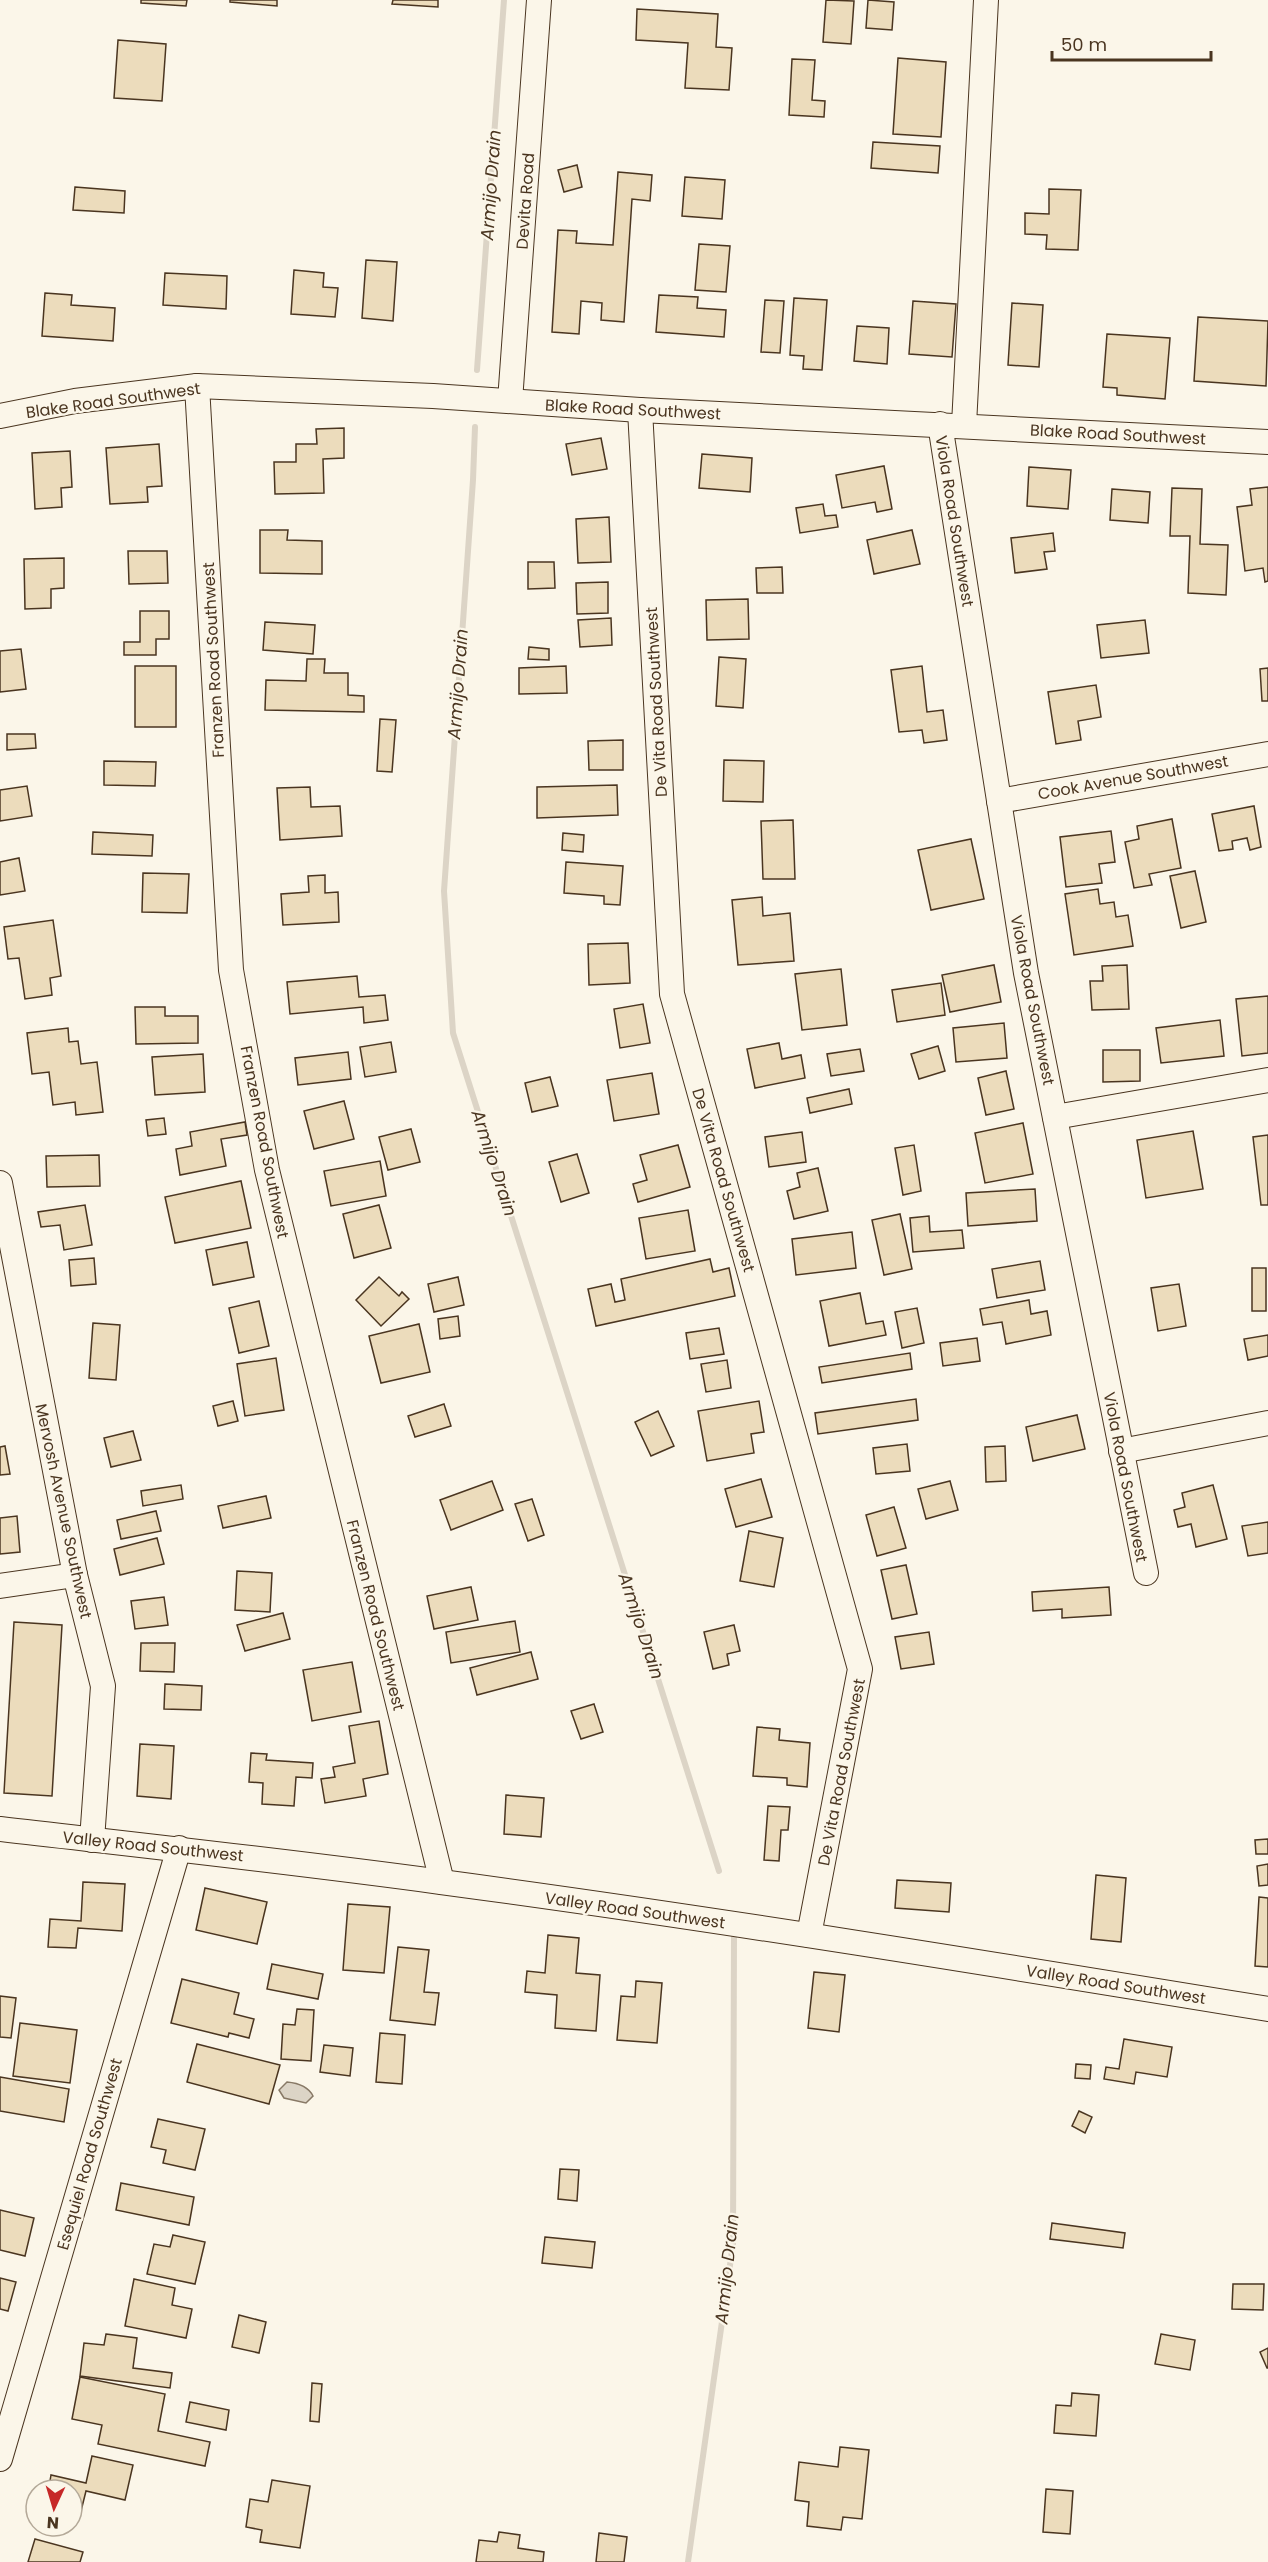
<svg xmlns="http://www.w3.org/2000/svg" width="1268" height="2562" viewBox="0 0 1268 2562" font-family="Poppins,sans-serif">
<style>
.water{fill:#dcd4c6;stroke:#887966;stroke-width:1.5}
.lines{fill:none;stroke-linecap:round;stroke-linejoin:round}
.stream{stroke:#dcd4c6;stroke-width:6}
.building{fill:#ecdcbc;stroke:#4a3520;stroke-width:1.5}
.minor-casing{stroke:#4a3520;stroke-width:26}
.minor{stroke:#fbf6e9;stroke-width:24}
.labels{text-anchor:middle;stroke-width:4.5;stroke-linejoin:round;paint-order:stroke}
.street-label{font-size:16px;fill:#4a3520;stroke:#fbf6e9}
.water-label{font-size:18px;font-style:italic;fill:#4a3520;stroke:#fbf6e9}
</style>
<rect width="100%" height="100%" fill="#fbf6e9"/>
<path class="water" d="M287,2082C298,2083 308,2086 313,2096L306,2103L284,2098L279,2090Z"/>
<g class="lines">
<g class="stream">
<polyline points="477,370 504,0"/>
<polyline points="475,427 473,480 444,891 453,1033 719,1871"/>
<polyline points="688,2562 733,2244 734,1937"/>
</g>
</g>
<g class="building">
<polygon points="141,0 187,0 186,6 141,3"/>
<polygon points="230,0 277,0 277,6 230,2"/>
<polygon points="393,0 438,0 438,7 392,4"/>
<polygon points="826,0 854,1 851,44 823,42"/>
<polygon points="868,0 894,2 892,30 866,28"/>
<polygon points="637,9 718,14 716,47 732,48 729,90 685,88 688,43 636,40"/>
<polygon points="118,40 166,44 162,101 114,98"/>
<polygon points="898,58 946,62 941,137 893,134"/>
<polygon points="792,59 815,60 812,100 825,101 824,117 789,115"/>
<polygon points="873,142 940,146 938,173 871,168"/>
<polygon points="577,165 582,187 564,192 558,170"/>
<polygon points="618,172 652,175 650,201 632,199 624,322 601,320 602,303 581,301 579,334 552,332 558,230 577,231 576,243 613,245"/>
<polygon points="685,177 725,180 722,219 682,216"/>
<polygon points="75,187 125,191 124,213 73,210"/>
<polygon points="1049,189 1081,190 1078,250 1046,249 1047,235 1025,234 1025,213 1049,214"/>
<polygon points="699,244 730,246 726,292 695,290"/>
<polygon points="366,260 397,262 393,321 362,318"/>
<polygon points="294,270 324,273 323,287 338,288 335,317 291,314"/>
<polygon points="165,273 227,276 226,309 163,305"/>
<polygon points="45,293 72,295 71,305 115,308 113,341 42,336"/>
<polygon points="659,295 698,297 697,308 726,310 724,337 656,332"/>
<polygon points="794,298 827,300 822,370 803,369 804,356 790,355"/>
<polygon points="765,300 784,301 780,353 761,352"/>
<polygon points="913,301 956,304 952,357 909,354"/>
<polygon points="1012,303 1043,305 1039,367 1008,365"/>
<polygon points="1198,317 1268,321 1266,386 1194,381"/>
<polygon points="857,326 889,328 887,364 854,361"/>
<polygon points="1107,334 1170,338 1165,399 1117,395 1117,388 1103,387"/>
<polygon points="344,428 344,458 323,459 324,493 275,494 274,462 296,462 296,444 317,444 316,429"/>
<polygon points="601,438 607,469 572,475 566,444"/>
<polygon points="159,444 162,486 147,487 148,502 110,504 106,448"/>
<polygon points="70,451 72,487 61,488 62,507 35,509 32,453"/>
<polygon points="702,454 752,458 750,492 699,488"/>
<polygon points="884,466 892,509 877,512 875,502 842,508 836,475"/>
<polygon points="1029,467 1071,470 1068,509 1027,506"/>
<polygon points="1268,487 1268,581 1265,582 1263,568 1245,571 1237,507 1252,505 1250,489"/>
<polygon points="1172,488 1202,489 1200,544 1228,545 1226,595 1188,593 1190,536 1170,536"/>
<polygon points="1112,489 1150,492 1148,523 1110,520"/>
<polygon points="823,504 825,516 836,515 838,527 800,533 796,508"/>
<polygon points="609,517 611,562 578,563 576,519"/>
<polygon points="260,530 288,530 287,540 322,541 322,574 260,573"/>
<polygon points="912,530 920,564 874,574 867,540"/>
<polygon points="1053,533 1055,551 1044,552 1047,569 1015,573 1011,538"/>
<polygon points="128,551 167,551 168,583 129,584"/>
<polygon points="64,558 64,588 51,589 51,608 25,609 24,559"/>
<polygon points="528,562 554,562 555,588 528,589"/>
<polygon points="782,567 783,593 757,593 756,568"/>
<polygon points="608,582 608,613 577,614 576,583"/>
<polygon points="748,599 749,639 707,640 706,600"/>
<polygon points="140,611 169,611 169,639 156,639 156,655 124,655 124,642 140,642"/>
<polygon points="611,618 612,645 580,647 578,620"/>
<polygon points="1145,620 1149,653 1101,658 1097,625"/>
<polygon points="265,622 315,625 313,654 263,650"/>
<polygon points="529,647 549,649 549,660 528,659"/>
<polygon points="21,649 26,689 0,692 0,651"/>
<polygon points="719,657 746,659 743,708 716,706"/>
<polygon points="307,659 325,659 324,673 348,673 348,695 364,696 364,712 265,710 266,680 306,681"/>
<rect x="135" y="666" width="41" height="61"/>
<polygon points="566,666 567,693 519,694 519,668"/>
<polygon points="922,666 927,712 943,710 947,740 924,743 922,730 899,732 891,670"/>
<polygon points="1268,668 1268,701 1262,701 1260,669"/>
<polygon points="1096,685 1101,717 1078,721 1081,740 1056,744 1048,692"/>
<polygon points="380,719 396,720 392,772 377,771"/>
<polygon points="7,734 35,734 36,748 7,750"/>
<polygon points="623,740 623,770 589,770 588,741"/>
<polygon points="724,760 764,761 763,802 723,801"/>
<polygon points="104,761 156,762 155,786 104,785"/>
<polygon points="617,785 618,815 537,818 537,787"/>
<polygon points="27,786 32,816 0,821 0,790"/>
<polygon points="310,787 311,807 340,806 342,836 280,840 277,788"/>
<polygon points="1254,806 1261,847 1250,850 1247,838 1232,841 1233,849 1219,851 1212,814"/>
<polygon points="1172,819 1181,868 1149,874 1152,885 1134,888 1125,842 1139,839 1137,826"/>
<polygon points="793,820 795,879 763,879 761,821"/>
<polygon points="1111,831 1115,862 1099,864 1102,883 1066,887 1060,837"/>
<polygon points="93,832 153,835 152,856 92,854"/>
<polygon points="563,833 584,835 583,852 562,850"/>
<polygon points="971,839 984,899 931,910 918,850"/>
<polygon points="19,858 25,891 0,895 0,862"/>
<polygon points="566,862 623,866 620,905 604,904 604,896 564,893"/>
<polygon points="1195,871 1206,922 1181,928 1170,876"/>
<polygon points="143,873 189,874 187,913 142,912"/>
<polygon points="325,875 325,893 338,892 339,922 283,925 281,894 309,892 308,876"/>
<polygon points="1098,889 1100,904 1114,902 1116,917 1128,915 1133,946 1074,955 1065,894"/>
<polygon points="762,897 763,916 790,913 794,961 738,965 732,900"/>
<polygon points="53,920 61,976 50,978 52,995 25,999 19,958 8,959 4,927"/>
<polygon points="628,943 630,983 589,985 588,944"/>
<polygon points="994,965 1001,1002 950,1012 942,975"/>
<polygon points="1127,965 1129,1009 1092,1010 1090,981 1103,981 1102,966"/>
<polygon points="841,969 847,1025 802,1030 795,974"/>
<polygon points="357,976 359,997 385,995 388,1020 364,1023 363,1007 290,1014 287,982"/>
<polygon points="941,983 945,1015 897,1022 892,990"/>
<polygon points="1268,996 1268,1053 1242,1056 1236,999"/>
<polygon points="643,1004 650,1043 620,1048 614,1009"/>
<polygon points="135,1007 165,1007 165,1016 198,1016 198,1043 136,1044"/>
<polygon points="1220,1020 1224,1056 1161,1063 1156,1028"/>
<polygon points="1004,1023 1007,1058 956,1062 953,1028"/>
<polygon points="68,1028 69,1042 78,1041 81,1064 97,1062 103,1112 76,1115 75,1102 53,1105 49,1072 32,1074 27,1033"/>
<polygon points="391,1042 396,1072 365,1077 360,1047"/>
<polygon points="779,1043 782,1059 801,1055 805,1078 755,1088 747,1049"/>
<polygon points="938,1046 945,1071 919,1079 911,1054"/>
<polygon points="860,1049 864,1071 831,1076 827,1054"/>
<polygon points="1103,1050 1140,1050 1140,1081 1103,1082"/>
<polygon points="348,1052 351,1079 298,1085 295,1058"/>
<polygon points="203,1054 205,1092 155,1095 152,1057"/>
<polygon points="1006,1071 1014,1109 986,1115 978,1078"/>
<polygon points="652,1073 659,1114 614,1121 607,1080"/>
<polygon points="550,1077 558,1106 532,1112 525,1083"/>
<polygon points="849,1089 852,1104 810,1113 807,1098"/>
<polygon points="344,1101 354,1139 314,1149 304,1111"/>
<polygon points="164,1118 166,1134 148,1136 146,1120"/>
<polygon points="245,1122 247,1135 221,1139 226,1166 180,1175 176,1149 192,1146 190,1132"/>
<polygon points="1023,1123 1033,1174 985,1183 975,1133"/>
<polygon points="411,1129 420,1162 388,1170 379,1137"/>
<polygon points="1193,1131 1203,1189 1146,1198 1137,1140"/>
<polygon points="802,1132 806,1162 769,1167 765,1137"/>
<polygon points="1268,1135 1268,1205 1261,1205 1253,1137"/>
<polygon points="678,1145 690,1187 638,1202 633,1184 647,1180 640,1155"/>
<polygon points="914,1145 921,1191 903,1195 895,1148"/>
<polygon points="577,1154 589,1193 561,1202 549,1162"/>
<polygon points="99,1155 100,1186 47,1187 46,1156"/>
<polygon points="380,1161 386,1196 331,1206 324,1171"/>
<polygon points="818,1168 828,1211 794,1219 787,1191 800,1187 797,1173"/>
<polygon points="241,1181 251,1228 175,1243 165,1197"/>
<polygon points="1035,1189 1037,1221 968,1226 966,1193"/>
<polygon points="85,1205 92,1245 64,1250 60,1225 41,1227 38,1212"/>
<polygon points="379,1205 391,1248 354,1258 343,1214"/>
<polygon points="688,1210 695,1251 646,1259 639,1218"/>
<polygon points="900,1214 912,1269 884,1275 872,1220"/>
<polygon points="929,1216 930,1232 962,1230 964,1248 913,1252 910,1218"/>
<polygon points="852,1232 856,1268 796,1275 792,1239"/>
<polygon points="247,1242 254,1277 213,1285 206,1250"/>
<polygon points="94,1258 96,1284 71,1286 69,1260"/>
<polygon points="710,1259 713,1272 729,1268 735,1296 596,1326 588,1289 611,1284 615,1302 625,1300 621,1279"/>
<polygon points="1040,1261 1045,1290 997,1298 992,1269"/>
<rect x="1252" y="1268" width="14" height="43"/>
<polygon points="379,1277 399,1296 402,1292 409,1299 381,1326 356,1300"/>
<polygon points="458,1277 464,1305 434,1312 428,1284"/>
<polygon points="1179,1284 1186,1326 1158,1331 1151,1288"/>
<polygon points="860,1293 866,1324 883,1321 886,1335 829,1346 820,1301"/>
<polygon points="1029,1300 1031,1314 1047,1311 1051,1335 1006,1344 1002,1322 983,1325 980,1309"/>
<polygon points="259,1301 269,1346 239,1353 229,1308"/>
<polygon points="917,1308 924,1343 902,1348 895,1312"/>
<polygon points="458,1316 460,1336 440,1339 438,1319"/>
<polygon points="93,1323 120,1325 116,1380 89,1378"/>
<polygon points="419,1324 430,1372 381,1383 369,1336"/>
<polygon points="719,1328 724,1354 690,1359 686,1333"/>
<polygon points="1268,1335 1268,1356 1248,1360 1244,1339"/>
<polygon points="977,1338 980,1361 943,1366 940,1343"/>
<polygon points="910,1353 912,1369 822,1383 819,1367"/>
<polygon points="276,1358 284,1410 245,1416 237,1364"/>
<polygon points="727,1360 731,1388 706,1392 701,1364"/>
<polygon points="916,1399 918,1420 818,1434 815,1413"/>
<polygon points="233,1401 238,1421 218,1426 213,1406"/>
<polygon points="759,1401 764,1432 751,1434 754,1453 707,1461 698,1411"/>
<polygon points="444,1404 451,1426 415,1437 408,1416"/>
<polygon points="658,1411 674,1446 651,1456 635,1422"/>
<polygon points="1077,1415 1085,1449 1033,1461 1026,1427"/>
<polygon points="133,1431 141,1460 111,1467 104,1438"/>
<polygon points="907,1444 910,1471 876,1474 873,1448"/>
<polygon points="5,1446 10,1474 0,1475 0,1447"/>
<polygon points="1005,1446 1006,1481 986,1482 985,1447"/>
<polygon points="761,1479 772,1517 736,1527 725,1489"/>
<polygon points="492,1481 503,1510 451,1530 440,1500"/>
<polygon points="950,1481 958,1510 926,1519 918,1489"/>
<polygon points="181,1485 183,1499 143,1506 141,1491"/>
<polygon points="1213,1485 1227,1539 1196,1547 1191,1524 1178,1527 1174,1510 1185,1507 1182,1493"/>
<polygon points="266,1496 271,1518 223,1528 218,1506"/>
<polygon points="532,1499 544,1535 528,1541 515,1504"/>
<polygon points="894,1507 906,1548 877,1556 866,1515"/>
<polygon points="156,1511 161,1531 121,1539 117,1520"/>
<polygon points="17,1516 20,1552 0,1554 0,1518"/>
<polygon points="1268,1522 1268,1553 1248,1556 1242,1526"/>
<polygon points="749,1531 783,1538 774,1587 740,1581"/>
<polygon points="157,1538 164,1564 120,1575 114,1549"/>
<polygon points="906,1565 917,1614 892,1619 881,1570"/>
<polygon points="237,1571 272,1573 270,1612 235,1610"/>
<polygon points="471,1587 478,1620 434,1629 427,1596"/>
<polygon points="1109,1587 1111,1615 1062,1618 1062,1609 1033,1611 1032,1592"/>
<polygon points="164,1597 168,1625 135,1629 131,1601"/>
<polygon points="283,1613 290,1639 245,1651 237,1625"/>
<polygon points="515,1621 520,1652 451,1663 446,1632"/>
<polygon points="14,1622 62,1625 52,1796 4,1793"/>
<polygon points="734,1625 740,1651 727,1654 729,1665 713,1669 704,1632"/>
<polygon points="929,1632 934,1664 901,1669 895,1637"/>
<polygon points="141,1643 175,1643 174,1672 140,1671"/>
<polygon points="531,1652 538,1679 477,1695 470,1668"/>
<polygon points="352,1662 361,1712 312,1721 303,1670"/>
<polygon points="165,1684 202,1686 201,1710 164,1709"/>
<polygon points="594,1704 603,1732 581,1739 571,1711"/>
<polygon points="379,1721 388,1774 363,1779 366,1796 325,1803 321,1779 335,1777 333,1767 355,1763 349,1726"/>
<polygon points="757,1727 780,1729 779,1740 810,1743 807,1787 787,1785 787,1778 753,1776"/>
<polygon points="140,1744 174,1746 171,1799 137,1796"/>
<polygon points="251,1753 267,1754 266,1760 313,1763 312,1778 296,1777 294,1806 262,1804 263,1783 249,1782"/>
<polygon points="506,1795 544,1798 541,1837 504,1834"/>
<polygon points="768,1806 790,1807 788,1830 781,1830 779,1861 764,1860"/>
<polygon points="1268,1839 1268,1854 1256,1854 1255,1840"/>
<polygon points="1268,1864 1268,1885 1259,1886 1257,1866"/>
<polygon points="1096,1875 1126,1878 1121,1942 1091,1939"/>
<polygon points="897,1880 951,1883 949,1912 895,1908"/>
<polygon points="83,1882 125,1884 122,1931 78,1928 76,1948 48,1947 50,1919 81,1921"/>
<polygon points="205,1888 267,1902 257,1944 196,1930"/>
<polygon points="1259,1897 1268,1898 1268,1967 1255,1966"/>
<polygon points="348,1904 390,1907 384,1973 343,1970"/>
<polygon points="548,1935 579,1938 576,1973 600,1975 596,2031 555,2028 557,1995 525,1992 527,1971 545,1973"/>
<polygon points="398,1947 429,1950 424,1992 439,1993 435,2025 390,2020"/>
<polygon points="272,1964 323,1974 318,1999 267,1989"/>
<polygon points="814,1972 845,1975 839,2032 808,2028"/>
<polygon points="182,1979 239,1993 234,2014 254,2019 249,2038 229,2033 228,2037 171,2023"/>
<polygon points="636,1981 662,1983 657,2043 617,2040 621,1996 635,1997"/>
<polygon points="0,1996 16,1998 11,2038 0,2037"/>
<polygon points="297,2009 314,2010 311,2061 281,2059 283,2024 295,2025"/>
<polygon points="20,2023 77,2030 70,2083 13,2076"/>
<polygon points="380,2033 405,2035 402,2084 376,2082"/>
<polygon points="1124,2039 1172,2047 1167,2077 1136,2072 1134,2084 1104,2079 1106,2067 1119,2069"/>
<polygon points="197,2044 280,2065 269,2104 187,2082"/>
<polygon points="324,2045 353,2048 350,2076 320,2072"/>
<polygon points="1076,2064 1091,2065 1090,2079 1075,2078"/>
<polygon points="0,2077 69,2089 64,2122 0,2111"/>
<polygon points="1079,2111 1092,2117 1085,2133 1072,2126"/>
<polygon points="158,2119 205,2129 195,2170 163,2163 166,2150 151,2147"/>
<polygon points="560,2169 579,2170 577,2201 558,2199"/>
<polygon points="121,2183 194,2197 189,2225 116,2210"/>
<polygon points="0,2210 34,2218 25,2256 0,2250"/>
<polygon points="1052,2223 1125,2233 1123,2248 1050,2239"/>
<polygon points="173,2235 205,2242 195,2284 147,2274 154,2244 170,2247"/>
<polygon points="545,2237 595,2242 592,2268 542,2263"/>
<polygon points="0,2278 16,2282 8,2311 0,2309"/>
<polygon points="134,2279 175,2288 172,2305 192,2309 186,2338 125,2326"/>
<polygon points="1233,2284 1264,2284 1263,2310 1232,2309"/>
<polygon points="239,2315 266,2322 259,2353 232,2347"/>
<polygon points="106,2334 137,2338 133,2368 172,2373 170,2388 80,2376 84,2343 104,2345"/>
<polygon points="1161,2334 1195,2340 1190,2370 1155,2364"/>
<polygon points="1268,2348 1268,2368 1267,2368 1260,2352"/>
<polygon points="80,2377 165,2394 158,2431 210,2442 205,2466 98,2444 102,2425 72,2419"/>
<polygon points="312,2383 322,2384 319,2422 310,2421"/>
<polygon points="1072,2393 1099,2395 1096,2436 1054,2433 1056,2405 1071,2406"/>
<polygon points="190,2402 229,2410 226,2430 186,2422"/>
<polygon points="840,2447 869,2450 862,2519 843,2517 841,2530 807,2526 809,2502 795,2500 799,2462 838,2467"/>
<polygon points="92,2456 133,2465 125,2500 86,2491 81,2511 72,2509 72,2490 38,2490 39,2485 49,2487 51,2475 86,2483"/>
<polygon points="272,2480 310,2486 300,2548 260,2542 262,2530 246,2527 250,2499 268,2502"/>
<polygon points="1046,2489 1073,2491 1070,2534 1043,2532"/>
<polygon points="499,2532 520,2535 518,2548 544,2552 543,2562 476,2562 479,2540 497,2542"/>
<polygon points="599,2533 627,2537 624,2562 596,2562"/>
<polygon points="35,2539 83,2552 80,2562 28,2562"/>
</g>
<g class="lines">
<defs>
<g id="minor">
<polyline points="197,386 231,970 267,1170 442,1882"/>
<polyline points="510,401 539,0"/>
<polyline points="640,410 672,994 860,1669 809,1935"/>
<polyline points="0,416 75,401 197,386 433,396 640,410 1268,442"/>
<polyline points="940,424 1026,973 1146,1573"/>
<polyline points="964,425 986,0"/>
<polyline points="999,801 1268,754"/>
<polyline points="1055,1117 1268,1080"/>
<polyline points="0,1183 75,1575 103,1686 92,1840"/>
<polyline points="1121,1451 1268,1423"/>
<polyline points="0,1586 75,1575"/>
<path d="M0,1829C147,1846 294,1862 441,1882C717,1919 993,1964 1268,2009"/>
<polyline points="0,2459 179,1848"/>
</g>
</defs>
<use href="#minor" class="minor-casing"/>
<use href="#minor" class="minor"/>
</g>
<g class="labels">
<g class="street-label">
<text transform="translate(525 201) rotate(-86)" y="6">Devita Road</text>
<text transform="translate(113 400) rotate(-8)" y="6">Blake Road Southwest</text>
<text transform="translate(633 409) rotate(3)" y="6">Blake Road Southwest</text>
<text transform="translate(1118 434) rotate(3)" y="6">Blake Road Southwest</text>
<text transform="translate(955 521) rotate(81)" y="6">Viola Road Southwest</text>
<text transform="translate(213 660) rotate(-93)" y="6">Franzen Road Southwest</text>
<text transform="translate(656 702) rotate(-93)" y="6">De Vita Road Southwest</text>
<text transform="translate(1133 777) rotate(-10)" y="6">Cook Avenue Southwest</text>
<text transform="translate(1033 1000) rotate(79)" y="6">Viola Road Southwest</text>
<text transform="translate(265 1142) rotate(79)" y="6">Franzen Road Southwest</text>
<text transform="translate(724 1180) rotate(74)" y="6">De Vita Road Southwest</text>
<text transform="translate(1126 1477) rotate(79)" y="6">Viola Road Southwest</text>
<text transform="translate(64 1511) rotate(78)" y="6">Mervosh Avenue Southwest</text>
<text transform="translate(376 1615) rotate(76)" y="6">Franzen Road Southwest</text>
<text transform="translate(841 1772) rotate(-79)" y="6">De Vita Road Southwest</text>
<text transform="translate(153 1846) rotate(6)" y="6">Valley Road Southwest</text>
<text transform="translate(635 1910) rotate(8)" y="6">Valley Road Southwest</text>
<text transform="translate(1116 1984) rotate(9)" y="6">Valley Road Southwest</text>
<text transform="translate(89 2154) rotate(-74)" y="6">Esequiel Road Southwest</text>
</g>
<g class="water-label">
<text transform="translate(491 185) rotate(-86)" y="6">Armijo Drain</text>
<text transform="translate(458 684) rotate(-86)" y="6">Armijo Drain</text>
<text transform="translate(494 1163) rotate(72)" y="6">Armijo Drain</text>
<text transform="translate(641 1626) rotate(72)" y="6">Armijo Drain</text>
<text transform="translate(727 2269) rotate(-84)" y="6">Armijo Drain</text>
</g>
</g>
<g transform="translate(54 2508) rotate(184)"><circle r="28" fill="#fbf6e9" stroke="#b4a999" stroke-width="1.5"/>
<path d="M0-4.5L10 22L0 15L-10 22Z" fill="#c62828"/>
<text y="-9" font-size="16" font-weight="bold" text-anchor="middle" fill="#4a3520">N</text>
</g>
<path d="M1052 51v9h159v-9" fill="none" stroke="#4a3520" stroke-width="3"/>
<text x="1061" y="51" font-size="18" fill="#4a3520" stroke="#fbf6e9" stroke-width="4.5" paint-order="stroke">50 m</text>
</svg>
